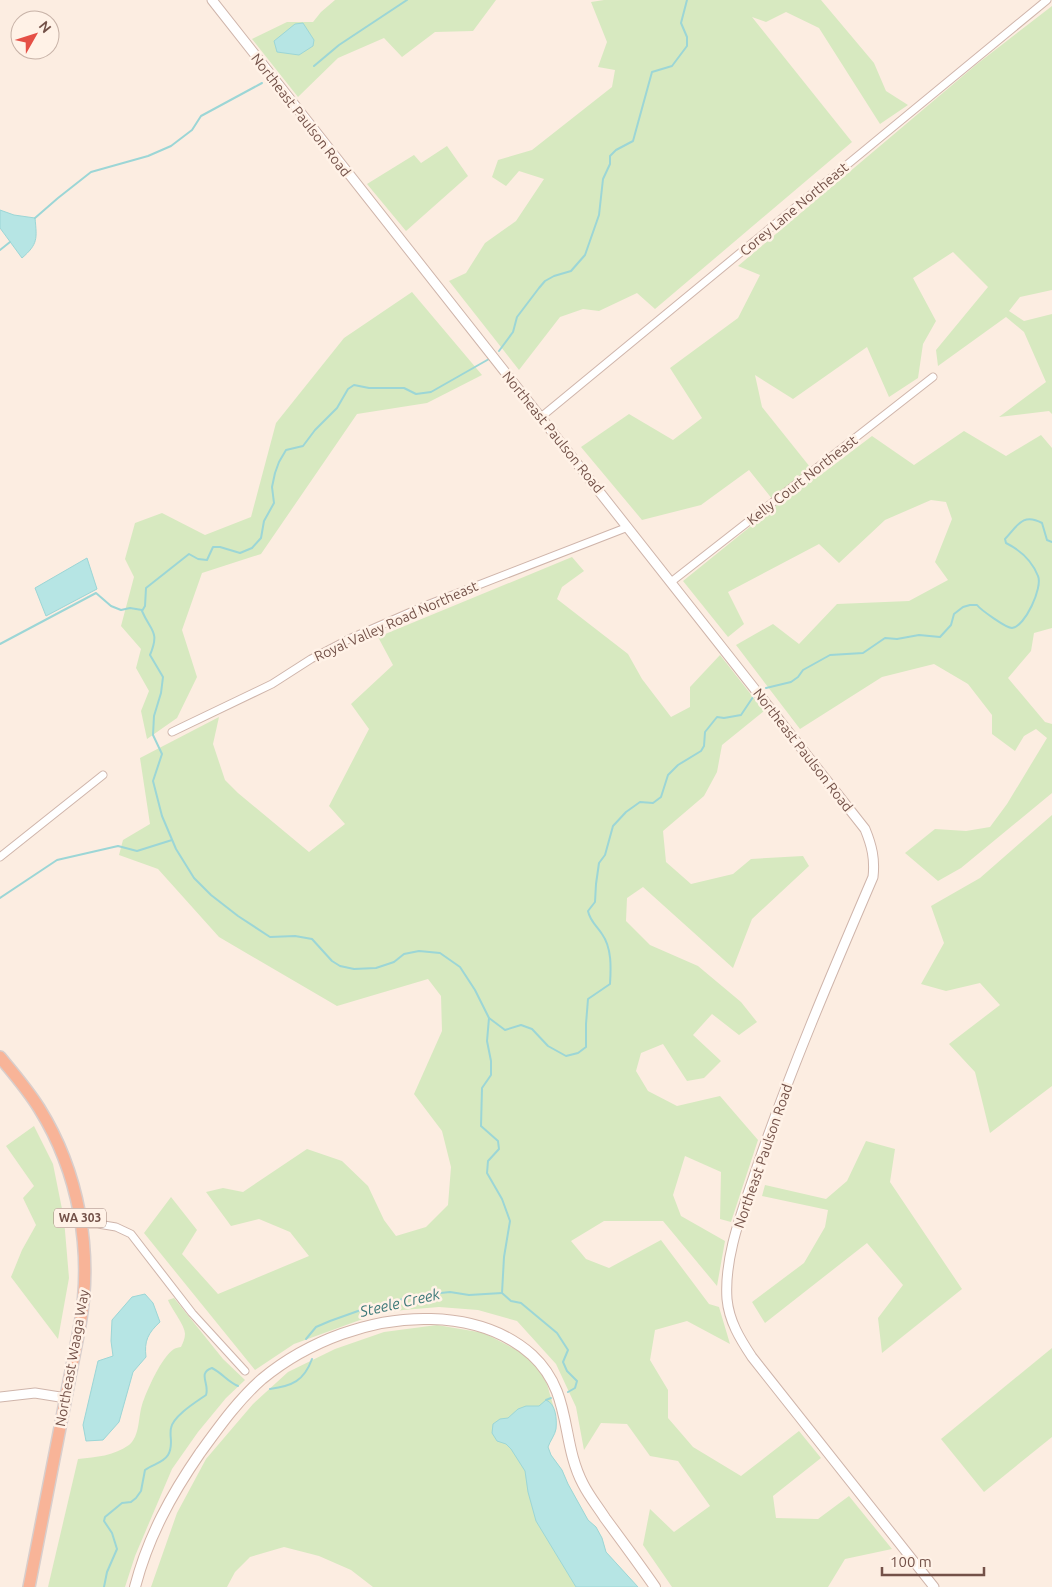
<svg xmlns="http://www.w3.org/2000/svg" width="1052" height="1587" viewBox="0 0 1052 1587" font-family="Ubuntu,sans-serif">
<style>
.green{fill:#d7e9c0}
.water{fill:#b6e5e4;stroke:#9cd6d6}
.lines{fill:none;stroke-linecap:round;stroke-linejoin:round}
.stream{stroke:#9cd6d6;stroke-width:2}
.minor-casing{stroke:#cfb5ab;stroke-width:9}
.tertiary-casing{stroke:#cfb5ab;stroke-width:11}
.secondary-casing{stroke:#d2b4a8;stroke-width:12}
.trunk-casing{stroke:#d8cecc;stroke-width:14}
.minor{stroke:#fff;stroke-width:7}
.tertiary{stroke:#fff;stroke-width:9}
.secondary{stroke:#fff;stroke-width:10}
.trunk{stroke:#f8b498;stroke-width:11}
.labels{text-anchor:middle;stroke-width:5;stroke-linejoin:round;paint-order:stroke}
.shield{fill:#fff2e7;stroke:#9d8178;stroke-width:1}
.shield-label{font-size:12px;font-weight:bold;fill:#735148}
.street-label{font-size:14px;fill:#735148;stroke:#fff2e7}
.water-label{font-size:15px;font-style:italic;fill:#3c7878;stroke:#fff2e7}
</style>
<rect width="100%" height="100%" fill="#fcede1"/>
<g class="green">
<polygon points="335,0 496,0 473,31 435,32 402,57 384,38 338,58 298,97 252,39 287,22 313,22 321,12"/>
<polygon points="604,0 821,0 874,63 886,91 908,105 880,124 819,28 786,12 766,22 752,17 852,142 655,309 637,293 599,311 583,309 560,317 519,370 449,281 466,273 485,243 516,221 544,179 519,171 506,186 492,177 498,160 532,150 612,87 615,70 598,67 607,42 591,2"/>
<polygon points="1052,6 1052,290 1020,297 1009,311 1024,321 1052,314 1052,414 1049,411 999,417 1046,382 1024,332 1006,317 938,366 936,350 988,287 953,252 913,278 936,321 923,344 918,378 889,397 867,347 793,399 755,375 762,407 818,477 872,436 914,465 964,431 1006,456 1041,435 1052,448 1052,628 1034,633 1031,651 1008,678 1045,722 1052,724 1052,793 961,868 938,881 905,853 935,829 966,831 990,827 1007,804 1047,738 1036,729 1024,736 1015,751 992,734 992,715 968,684 934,664 882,677 800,729 736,645 773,624 799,644 837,604 909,601 948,580 935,562 952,519 946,502 931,500 885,520 839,563 819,544 728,592 744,624 728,637 683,581 777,505 749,470 701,505 642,520 581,447 629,414 673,440 702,418 670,368 738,318 760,275 738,266 977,64"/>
<polygon points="447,146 468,176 406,231 367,184 414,155 421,163"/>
<polygon points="412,292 482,375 427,403 357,414 261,554 202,573 182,630 197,677 177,718 147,739 141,711 149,691 136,668 141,649 121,626 134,577 125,559 135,523 162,513 205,535 251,517 276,423 344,338"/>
<polygon points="572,557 584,571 562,587 557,599 628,654 642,679 671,717 690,707 690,687 720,655 764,711 722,745 717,772 704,796 663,831 666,862 691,884 733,874 751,859 803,856 809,866 752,919 733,968 643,887 627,898 626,921 650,945 698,966 741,1002 757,1022 739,1035 712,1014 693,1035 721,1061 704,1078 687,1081 663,1044 641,1053 636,1071 648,1091 677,1106 720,1096 758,1140 731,1222 720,1219 721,1172 685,1156 673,1195 681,1216 725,1241 717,1286 663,1221 604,1221 571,1241 586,1259 609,1268 661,1240 709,1304 719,1307 730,1344 687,1321 655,1330 650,1360 668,1390 668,1418 693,1447 741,1476 799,1431 821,1458 773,1496 776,1518 818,1519 849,1496 892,1549 845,1559 828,1587 672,1587 643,1545 650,1509 674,1532 710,1506 678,1461 650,1456 627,1424 601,1423 584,1450 576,1407 556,1364 517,1321 478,1310 439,1307 403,1310 371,1316 294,1344 255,1370 144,1233 171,1197 197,1230 182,1254 218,1294 309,1256 290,1232 259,1219 231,1226 206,1192 223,1188 243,1192 307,1149 342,1161 368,1186 384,1220 396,1236 426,1227 448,1205 451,1167 442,1131 414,1094 442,1031 441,996 428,979 337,1006 219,937 158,869 119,855 123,840 150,824 140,758 219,717 213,744 225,780 238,793 309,852 345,824 329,806 369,729 351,704 393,665 378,637"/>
<polygon points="1052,815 1052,1086 990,1133 975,1072 949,1044 1000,1005 980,983 946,991 921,984 944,943 931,906 980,878"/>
<polygon points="34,1126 53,1164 64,1219 69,1278 58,1339 11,1277 22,1250 36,1225 23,1198 34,1186 6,1146"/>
<polygon points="866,1141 895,1149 890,1182 962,1289 882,1353 878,1318 903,1285 867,1243 765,1323 752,1302 804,1263 825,1227 828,1210 762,1196 765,1185 826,1199 847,1181"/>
<path d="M174,1298L223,1359L245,1380L226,1398L198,1432L172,1469L135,1556L125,1587H48L78,1459C97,1457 113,1456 129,1445C140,1436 138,1418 142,1405C146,1392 162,1356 174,1349C176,1348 179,1347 181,1347C183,1343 185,1338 185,1334C185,1325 172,1310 168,1300Z"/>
<polygon points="437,1325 484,1333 528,1356 541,1373 547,1384 555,1412 556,1430 548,1447 551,1455 562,1470 568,1484 588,1520 596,1527 602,1538 606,1552 638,1587 373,1587 351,1570 319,1556 284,1547 250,1557 235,1572 227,1587 151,1587 177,1513 206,1459 253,1404 288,1372 335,1349 384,1332"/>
<polygon points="1052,1348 1052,1437 984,1492 941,1439"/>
</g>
<g class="water">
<polygon points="303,23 314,40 313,46 299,55 277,52 274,41 295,24"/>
<path d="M0,210L14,215L35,218C37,239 38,244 22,258L0,228Z"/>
<polygon points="87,558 97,589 46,616 35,588"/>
<path d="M145,1294L153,1303L160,1322C148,1333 144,1341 146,1357L133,1372L119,1422L103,1440L86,1441L83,1425L98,1361L113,1356L111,1341L112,1320L132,1297Z"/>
<path d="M546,1400C556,1404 557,1419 556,1429C555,1435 550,1441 548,1447L551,1455L562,1470L568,1484L588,1520L596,1527L602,1538L606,1552L638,1587H576L536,1521L528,1492L525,1471L511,1449L506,1444L497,1441L492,1433L493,1424L500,1419L508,1418L518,1409L526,1406H539Z"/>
</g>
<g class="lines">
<g class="stream">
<polyline points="314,66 339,45 407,0"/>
<polyline points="35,218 58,198 91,172 148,156 171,146 192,130 201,116 262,83"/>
<polyline points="0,250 10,242"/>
<polyline points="499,351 513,332 517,317 539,288 545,281 554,276 571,271 585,255 599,215 603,179 610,164 610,156 616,150 633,141 652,72 672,66 687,46 687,37 681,23 687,0"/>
<path d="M489,359L431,392L416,394L404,388H369L354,385L348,389L337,408L315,430L303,446L286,450L279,462L275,473L272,487L274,503L264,521L261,538L252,548L240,553L220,547H213L207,560L198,559L189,554L146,588L145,606L142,611C151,632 160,631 150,655L163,677L161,693L154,716L153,735L162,754L153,781L162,816L176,849L194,878L211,895L238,916L270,937L295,936L312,939L332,961L340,966L354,969L376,968L394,962L404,954L419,951L440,953L460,967L475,990L489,1018L487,1041L491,1061V1075L482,1088L481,1126L498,1141L499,1149L488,1161L487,1173L502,1199L510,1221L504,1257L502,1293"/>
<polyline points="0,644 96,593 111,606 121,610 130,608 142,610"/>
<path d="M766,688L791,682L798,677L803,670L830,655L863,653L885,638L897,639L919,635L940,637L951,625L954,614L963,607L970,605H977C981,610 1006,628 1012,628C1025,627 1043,587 1038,576C1032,561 1020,550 1006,543L1005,539C1017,527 1022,512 1042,523L1047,540L1052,542"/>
<polyline points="0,898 57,860 118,846 137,851 172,840"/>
<path d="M489,1018L505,1030L521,1025L532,1029L548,1046L566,1056L578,1053L586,1047V1024L588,999L610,984C611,968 612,948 602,934C596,925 590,921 588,911L595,902L596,884L599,863L605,855L613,826L626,812L640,802L653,803L661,797L668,775L678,765L701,751L704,746L705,732L717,717L724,718L741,715L753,697"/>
<polyline points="502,1293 511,1301 521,1303 557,1333 568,1350 563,1362 567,1371 577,1381 575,1388 568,1392"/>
<polyline points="306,1339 316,1327 330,1321 372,1306 422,1295 450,1292 469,1295 502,1293"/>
<path d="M270,1389C292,1386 304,1381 312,1359"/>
<polyline points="546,1400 551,1398"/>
<path d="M104,1587L107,1572L117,1549L112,1533L104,1521L105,1517L122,1503L131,1502L136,1498L141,1491L145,1470C153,1464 163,1463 168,1455C174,1445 169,1437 171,1428C173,1416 196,1402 206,1395C210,1384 197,1373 212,1368C222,1373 228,1382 238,1386"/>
</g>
<defs>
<g id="minor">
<polyline points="541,417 1047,0"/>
<polyline points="671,582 933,377"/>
<polyline points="172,732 272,684 311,659 349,639 427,605 628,527"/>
<polyline points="0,857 103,775"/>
<polyline points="81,1224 98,1224 116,1227 131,1234 192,1313 245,1371"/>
</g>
<g id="tertiary">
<path d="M212,0L865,829C872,846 875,859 873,877C831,975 789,1073 755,1173C742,1212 724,1257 727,1299C729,1321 740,1339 752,1357L934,1587"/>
<polyline points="0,1397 35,1393 66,1398"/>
</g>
<path id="secondary" d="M135,1587C148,1537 171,1495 200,1453C219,1427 238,1400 262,1379C308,1341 372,1317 431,1319C467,1320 504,1330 532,1355C573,1393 560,1440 583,1484C589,1496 598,1507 605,1518C622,1541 639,1564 655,1587"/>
<path id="trunk" d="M0,1057C14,1074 28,1090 39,1108C79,1172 93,1251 80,1325L29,1587"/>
</defs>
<use href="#minor" class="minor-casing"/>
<use href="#tertiary" class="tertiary-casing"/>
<use href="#secondary" class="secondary-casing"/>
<use href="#trunk" class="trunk-casing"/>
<use href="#minor" class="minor"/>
<use href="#tertiary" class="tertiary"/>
<use href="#secondary" class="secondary"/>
<use href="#trunk" class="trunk"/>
</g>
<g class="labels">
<rect class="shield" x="54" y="1208.5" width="52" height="19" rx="4"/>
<g class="shield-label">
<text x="80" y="1222">WA 303</text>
</g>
<g class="street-label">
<text transform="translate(301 115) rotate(52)" y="5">Northeast Paulson Road</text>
<text transform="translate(794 209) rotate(-40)" y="5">Corey Lane Northeast</text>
<text transform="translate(553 432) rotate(51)" y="5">Northeast Paulson Road</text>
<text transform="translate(802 480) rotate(-38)" y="5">Kelly Court Northeast</text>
<text transform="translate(396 621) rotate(-24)" y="5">Royal Valley Road Northeast</text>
<text transform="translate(803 750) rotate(52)" y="5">Northeast Paulson Road</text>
<text transform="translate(763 1156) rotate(-71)" y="5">Northeast Paulson Road</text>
<text transform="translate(72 1358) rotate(-80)" y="5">Northeast Waaga Way</text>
</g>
<g class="water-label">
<text transform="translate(400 1303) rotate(-13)" y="5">Steele Creek</text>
</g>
</g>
<g transform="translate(35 35) rotate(51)"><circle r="24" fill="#fff2e7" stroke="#c7b2a7"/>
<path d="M0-4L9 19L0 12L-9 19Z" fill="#e55046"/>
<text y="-8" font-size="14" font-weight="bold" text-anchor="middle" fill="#735148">N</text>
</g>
<path d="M882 1567v8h102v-8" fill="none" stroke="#735148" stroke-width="2.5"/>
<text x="890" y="1567" font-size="15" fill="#735148" stroke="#fff2e7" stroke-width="4" paint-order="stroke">100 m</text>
</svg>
